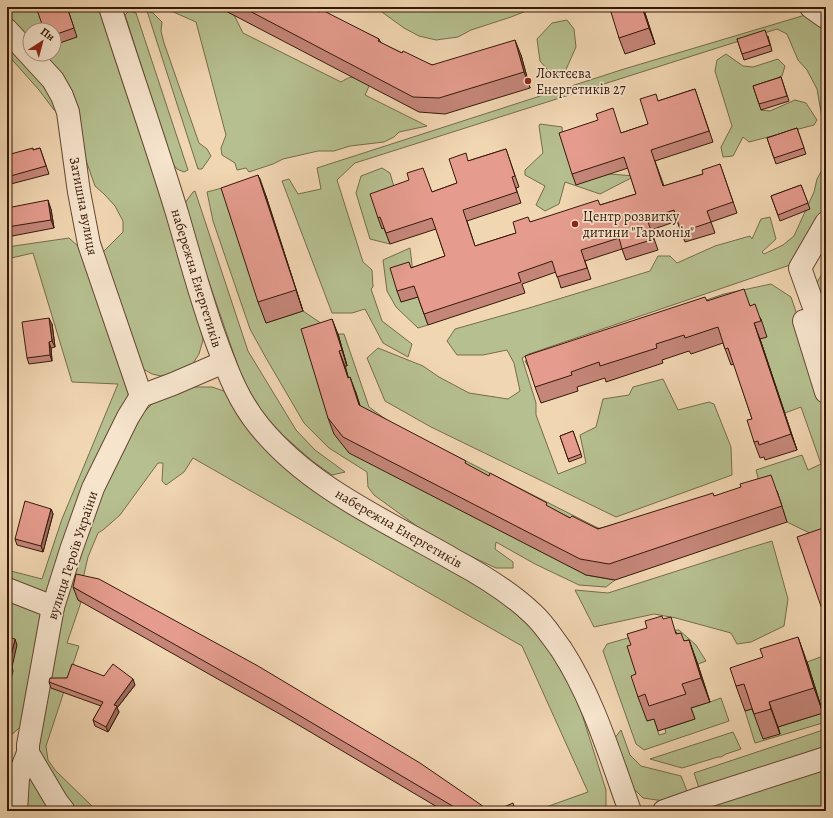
<svg xmlns="http://www.w3.org/2000/svg" width="833" height="818" viewBox="0 0 833 818" font-family="Alegreya,serif">
<style>
.green{fill:#b6bf8f;stroke:#766c4c}
.lines{fill:none;stroke-linecap:round;stroke-linejoin:round}
.minor-casing{stroke:#654832;stroke-width:24}
.minor{stroke:#f6e4cd;stroke-width:22}
.wall{fill:#c5867a;stroke:#361808}
.shaded-wall{fill:#a06d63;stroke:#361808}
.building{fill:#e59c8e;stroke:#361808}
.poi-dot{fill:#8f2418;stroke:#f6e4cd;stroke-width:1.5}
.labels{text-anchor:middle;stroke-width:3.5;stroke-linejoin:round;paint-order:stroke}
.poi-label{font-size:14px;fill:#361808;stroke:#f6e4cd;text-anchor:start}
.street-label{font-size:14px;fill:#361808;stroke:#f6e4cd}
</style>
<rect width="100%" height="100%" fill="#f1d6b2"/>
<filter id="stains"><feTurbulence type="fractalNoise" baseFrequency=".005" numOctaves="4"/><feColorMatrix values="0 0 0 0 .2 0 0 0 0 .09 0 0 0 0 .02 0 0 0 .5 -.17"/></filter>
<radialGradient id="worn" r=".72"><stop offset=".6" stop-color="#630" stop-opacity="0"/><stop offset="1" stop-color="#630" stop-opacity=".3"/></radialGradient>
<g class="green">
<polygon points="7,7 102,7 200,323 203,340 199,354 192,365 174,375 161,376 152,374 140,367 103,252 123,232 123,221 115,206 104,194 95,186 82,149 39,54 54,54 54,30 30,30 30,44 7,20"/>
<path d="M162,7H221L233,13L243,33L341,82C354,74 358,75 370,84L365,95L427,126L399,132L394,137L384,142L350,146L334,151H318L283,159L273,164L249,172L246,168L237,170L235,163L222,155L221,148L226,135L196,22Z"/>
<polygon points="375,7 536,7 511,17 471,30 458,37 436,40 419,36 404,28"/>
<polygon points="129,11 136,13 188,170 184,172 177,169 172,163 125,15"/>
<polygon points="147,11 153,13 162,22 161,31 164,43 199,143 207,149 211,156 202,169 198,169"/>
<polygon points="812,13 826,28 826,130 823,124 817,89 807,70 798,60 787,34 777,29 355,163 337,180 363,262 372,270 373,287 371,289 382,321 412,344 408,357 383,343 365,309 352,313 332,313 282,181 289,179 298,194 321,189 317,168 624,69"/>
<polygon points="567,20 574,29 576,47 564,74 554,77 540,61 537,39 552,23"/>
<polygon points="7,39 36,68 59,107 54,110 39,90 7,54"/>
<polygon points="726,54 743,66 753,67 778,59 785,66 782,76 779,77 780,82 761,110 770,111 795,100 806,103 817,120 814,125 749,142 743,137 733,156 723,157 721,147 732,126 715,71 717,60"/>
<polygon points="540,124 562,127 563,144 583,172 635,176 600,194 565,182 559,204 545,211 536,205 545,186 525,175 525,170 543,153 539,126"/>
<polygon points="826,163 826,206 797,260 793,264 529,354 522,358 536,403 536,415 558,474 586,463 580,435 596,427 603,399 629,395 633,387 663,379 678,410 709,402 714,404 731,447 732,475 616,517 431,427 385,401 367,358 378,348 423,366 439,377 469,393 508,399 520,391 514,363 507,350 483,355 457,355 447,341 455,329 529,308 650,271 658,256 670,256 677,263 715,246 750,236 752,239 761,219 770,217 776,239 762,252 764,254 783,245 794,236 814,192 817,179"/>
<polygon points="382,168 390,173 396,194 382,228 384,228 390,244 370,239 356,193 361,176"/>
<polygon points="260,178 266,196 229,208 266,323 303,311 337,334 344,334 369,407 391,423 598,528 622,531 759,482 756,470 802,455 808,470 821,464 801,407 785,413 760,339 766,336 531,372 525,361 724,294 771,284 791,297 826,401 826,541 787,522 777,491 603,545 365,421 353,393 345,366 347,365 338,335 334,434 586,575 615,580 606,587 579,585 535,564 496,542 495,549 513,562 513,568 496,568 436,540 374,495 368,487 367,472 329,448 304,423 266,358 250,329 213,221 207,192"/>
<polygon points="195,191 248,351 296,430 315,450 345,472 332,475 311,460 267,421 242,378 188,221 185,203 193,192"/>
<polygon points="69,238 90,257 132,388 49,594 7,585 7,570 42,579 62,519 118,384 72,382 33,253 7,259 7,247"/>
<polygon points="826,239 826,315 816,284 822,274 823,245"/>
<polygon points="410,248 413,273 401,302 418,297 428,325 418,328 396,307 387,291 383,260"/>
<polygon points="190,387 212,387 224,391 234,406 452,569 506,605 539,635 553,656 567,679 580,708 606,790 606,810 548,811 546,807 588,792 522,646 193,458 184,472 166,485 162,481 163,463 158,463 120,515 103,530 98,533 88,557 78,600 81,602 67,643 79,646 46,746 48,760 55,770 97,811 74,811 36,747 64,594 97,502 141,415 157,399"/>
<polygon points="772,541 788,599 784,626 751,642 737,644 731,633 676,618 654,614 594,627 575,590 608,593 749,548"/>
<polygon points="7,592 46,608 23,725 12,734 7,736"/>
<polygon points="679,630 696,645 706,661 693,666 647,721 654,719 659,735 666,733 665,729 695,719 691,708 710,702 721,698 729,721 644,750 636,744 603,651 607,644 652,631"/>
<polygon points="826,655 826,722 755,743 745,711 753,708 780,734 778,727 823,713 807,662"/>
<polygon points="826,729 826,750 699,788 694,773"/>
<polygon points="621,730 630,755 641,766 681,776 687,791 664,801 643,798 629,784 614,739"/>
<polygon points="733,732 741,749 726,754 721,757 718,757 682,768 650,759"/>
<polygon points="26,768 57,811 21,811"/>
<polygon points="826,768 826,811 687,811"/>
</g>
<g class="lines">
<defs>
<g id="minor">
<path d="M110,7C132,76 156,144 177,213C190,257 201,300 217,343C228,373 239,402 260,427C311,489 387,521 454,560C482,575 510,592 533,614C544,624 552,637 561,649C593,698 610,756 630,811"/>
<polyline points="811,7 825,17"/>
<polyline points="7,30 53,80 62,96 68,112 79,192 89,244 141,396"/>
<polyline points="826,223 800,268 826,341"/>
<polyline points="804,321 826,392"/>
<polyline points="7,589 53,607"/>
<polyline points="28,753 57,802 64,811"/>
<polyline points="16,811 18,778 28,753 28,745 53,607 71,550 93,488 128,417 141,396 173,384 224,362"/>
<polyline points="664,811 695,800 826,758"/>
</g>
</defs>
<use href="#minor" class="minor-casing"/>
<use href="#minor" class="minor"/>
</g>
<g class="wall">
<polygon points="36,7 67,7 77,37 54,45 54,30"/>
<polygon points="218,7 311,7 379,39 381,43 402,53 432,65 521,55 530,88 445,114 419,112"/>
<polygon points="614,7 643,7 655,44 625,54 619,38"/>
<polygon points="768,36 772,51 744,60 737,39"/>
<polygon points="781,77 789,101 761,110 753,86"/>
<polygon points="695,89 713,142 655,161 664,186 703,174 720,164 737,213 711,222 715,233 685,242 677,221 651,230 658,250 626,260 622,249 585,261 591,279 561,288 556,272 522,284 525,293 428,325 418,297 401,302 397,291 411,268 445,256 436,229 390,244 384,228 382,229 378,218 432,192 457,183 468,161 506,149 519,187 516,188 521,203 467,221 475,246 516,233 530,222 600,205 636,194 628,168 576,185 572,174 621,133 648,124 658,101"/>
<polygon points="797,128 806,154 776,164 767,138"/>
<polygon points="40,148 49,174 7,185 7,155 33,150"/>
<polygon points="801,185 810,209 780,221 771,196"/>
<polygon points="266,196 303,311 266,323 258,302"/>
<polygon points="7,208 51,209 54,228 7,237"/>
<polygon points="707,301 750,305 761,319 767,337 760,339 797,450 765,460 764,457 760,458 754,442 752,419 734,364 731,365 723,343 691,354 689,351 662,360 663,363 606,382 605,378 577,387 578,391 541,403 535,387"/>
<polygon points="52,324 55,347 51,348 52,361 29,364 27,358"/>
<polygon points="338,334 347,366 345,366 348,378 356,393 360,406 467,465 570,518 598,529 714,496 777,491 787,522 615,580 586,575 349,453 334,434 328,418"/>
<polygon points="573,431 582,457 569,462 560,436"/>
<polygon points="51,509 53,514 43,552 17,545 15,539"/>
<polygon points="826,527 826,618 822,609"/>
<polygon points="73,587 490,811 444,811 285,717 78,600"/>
<polygon points="664,619 684,641 689,640 698,665 710,702 691,708 695,719 658,731 654,719 647,721 638,697 636,674 631,645 647,628"/>
<polygon points="807,662 823,713 778,727 780,734 763,739 752,709 745,711 736,686"/>
<polygon points="104,676 135,685 117,708 119,712 108,732 95,726 93,720 101,706 51,688 49,682 67,678"/>
</g>
<g class="shaded-wall">
<polygon points="642,7 643,7 655,44 649,28"/>
<polygon points="515,40 521,55 530,88 524,72"/>
<polygon points="258,175 266,196 303,311 296,290"/>
<polygon points="48,200 51,209 54,228 51,220"/>
<polygon points="49,318 52,324 55,347 52,341"/>
<polygon points="332,319 338,334 347,366 342,350"/>
<polygon points="754,323 760,339 797,450 791,434"/>
<polygon points="49,342 51,348 52,361 50,355"/>
<polygon points="339,351 345,366 353,393"/>
<polygon points="350,377 356,393 365,421 359,405"/>
<polygon points="51,509 53,514 43,552 41,546"/>
<polygon points="798,637 807,662 823,713 814,688"/>
<polygon points="15,639 17,645 12,667 13,671 7,693 7,680 9,665"/>
<polygon points="689,640 698,665 710,702 701,678"/>
<polygon points="133,679 135,685 117,708 119,712 108,732 106,727 114,705"/>
<polygon points="769,702 778,727 780,734 771,709"/>
</g>
<g class="building">
<polygon points="36,7 67,7 74,28 54,35 54,30 44,30"/>
<polygon points="242,7 311,7 320,12 322,10 379,39 378,41 402,53 403,51 432,65 515,40 524,72 439,98 413,97"/>
<polygon points="613,7 642,7 649,28 619,38 610,9"/>
<polygon points="765,30 770,45 742,54 737,39"/>
<polygon points="781,77 787,96 759,104 753,86"/>
<polygon points="695,89 709,131 651,150 663,186 703,174 702,170 720,164 733,202 707,211 711,222 681,232 674,210 647,219 654,239 622,249 619,238 581,250 587,268 557,277 552,261 518,273 521,282 424,314 414,286 397,291 390,268 409,262 411,268 445,256 432,218 386,233 380,217 378,218 370,194 409,180 407,173 423,168 432,192 457,183 449,159 466,153 468,161 506,149 515,176 512,177 517,192 463,210 475,246 516,233 513,222 528,217 530,222 598,200 600,205 636,194 624,157 572,174 559,133 598,120 596,114 613,108 621,133 648,124 640,99 656,94 658,101"/>
<polygon points="797,128 804,148 774,158 767,138"/>
<polygon points="33,148 33,150 40,148 46,166 7,177 7,155"/>
<polygon points="258,175 296,290 258,302 221,188"/>
<polygon points="801,185 808,203 778,215 771,196"/>
<polygon points="48,200 51,220 7,227 7,208"/>
<polygon points="744,289 750,306 755,304 761,321 754,323 791,434 759,445 758,441 754,442 747,420 752,419 728,348 725,349 718,327 685,338 684,335 656,344 657,348 600,366 599,362 571,372 572,375 535,387 525,356 705,297 707,301"/>
<polygon points="49,318 52,341 49,342 50,355 27,358 22,322"/>
<polygon points="332,319 342,350 339,351 348,378 350,377 359,405 466,461 465,463 489,476 490,473 547,503 546,505 570,518 572,516 598,529 713,493 714,496 741,487 740,484 771,475 782,506 609,564 580,559 343,437 328,418 301,329"/>
<polygon points="573,431 581,454 568,459 560,436"/>
<polygon points="25,501 51,509 41,546 15,539"/>
<polygon points="826,527 826,607 822,609 797,537"/>
<polygon points="76,574 99,579 258,666 420,763 490,811 461,811 280,704 73,587"/>
<polygon points="662,616 663,619 671,617 676,634 681,633 684,641 689,640 701,678 682,684 686,694 649,706 645,694 638,697 631,676 636,674 627,646 631,645 627,634 647,628 645,621"/>
<polygon points="7,637 15,639 9,665 11,665 7,680"/>
<polygon points="798,637 814,688 769,702 771,709 754,714 744,684 736,686 730,668 763,657 760,649"/>
<polygon points="72,664 104,676 113,664 133,679 114,705 117,706 106,727 93,720 103,702 49,682 50,678 67,678"/>
<polygon points="513,803 515,811 495,811"/>
</g>
<g class="poi-dot">
<circle cx="528" cy="81" r="4"/>
<circle cx="575" cy="224" r="4"/>
</g>
<g class="labels">
<g class="poi-label">
<text x="536" y="78">Локтєєва<tspan x="536" dy="16">Енергетиків 27</tspan></text>
<text x="583" y="221">Центр розвитку<tspan x="583" dy="16">дитини "Гармонія"</tspan></text>
</g>
<g class="street-label">
<text transform="translate(84 206) rotate(79)" y="5">Затишна вулиця</text>
<text transform="translate(197 278) rotate(73)" y="5">набережна Енергетиків</text>
<text transform="translate(399 528) rotate(30)" y="5">набережна Енергетиків</text>
<text transform="translate(72 555) rotate(-72)" y="5">вулиця Героїв України</text>
</g>
</g>
<rect width="833" height="818" fill="none" stroke="#f1d6b2" stroke-width="24"/>
<rect x="8" y="8" width="817" height="802" fill="none" stroke="#361808" stroke-width="2"/>
<rect x="12" y="12" width="809" height="794" fill="none" stroke="#361808"/>
<g transform="translate(42 42) rotate(36)"><circle r="19" fill="#f6e4cd" stroke="#a9927e"/>
<path d="M0-3L7 15L0 10L-7 15Z" fill="#8f2418"/>
<text y="-6" font-size="11" font-weight="bold" text-anchor="middle" fill="#361808">Пн</text>
</g>
<rect width="100%" height="100%" filter="url(#stains)"/>
<rect width="100%" height="100%" fill="url(#worn)"/>
</svg>
